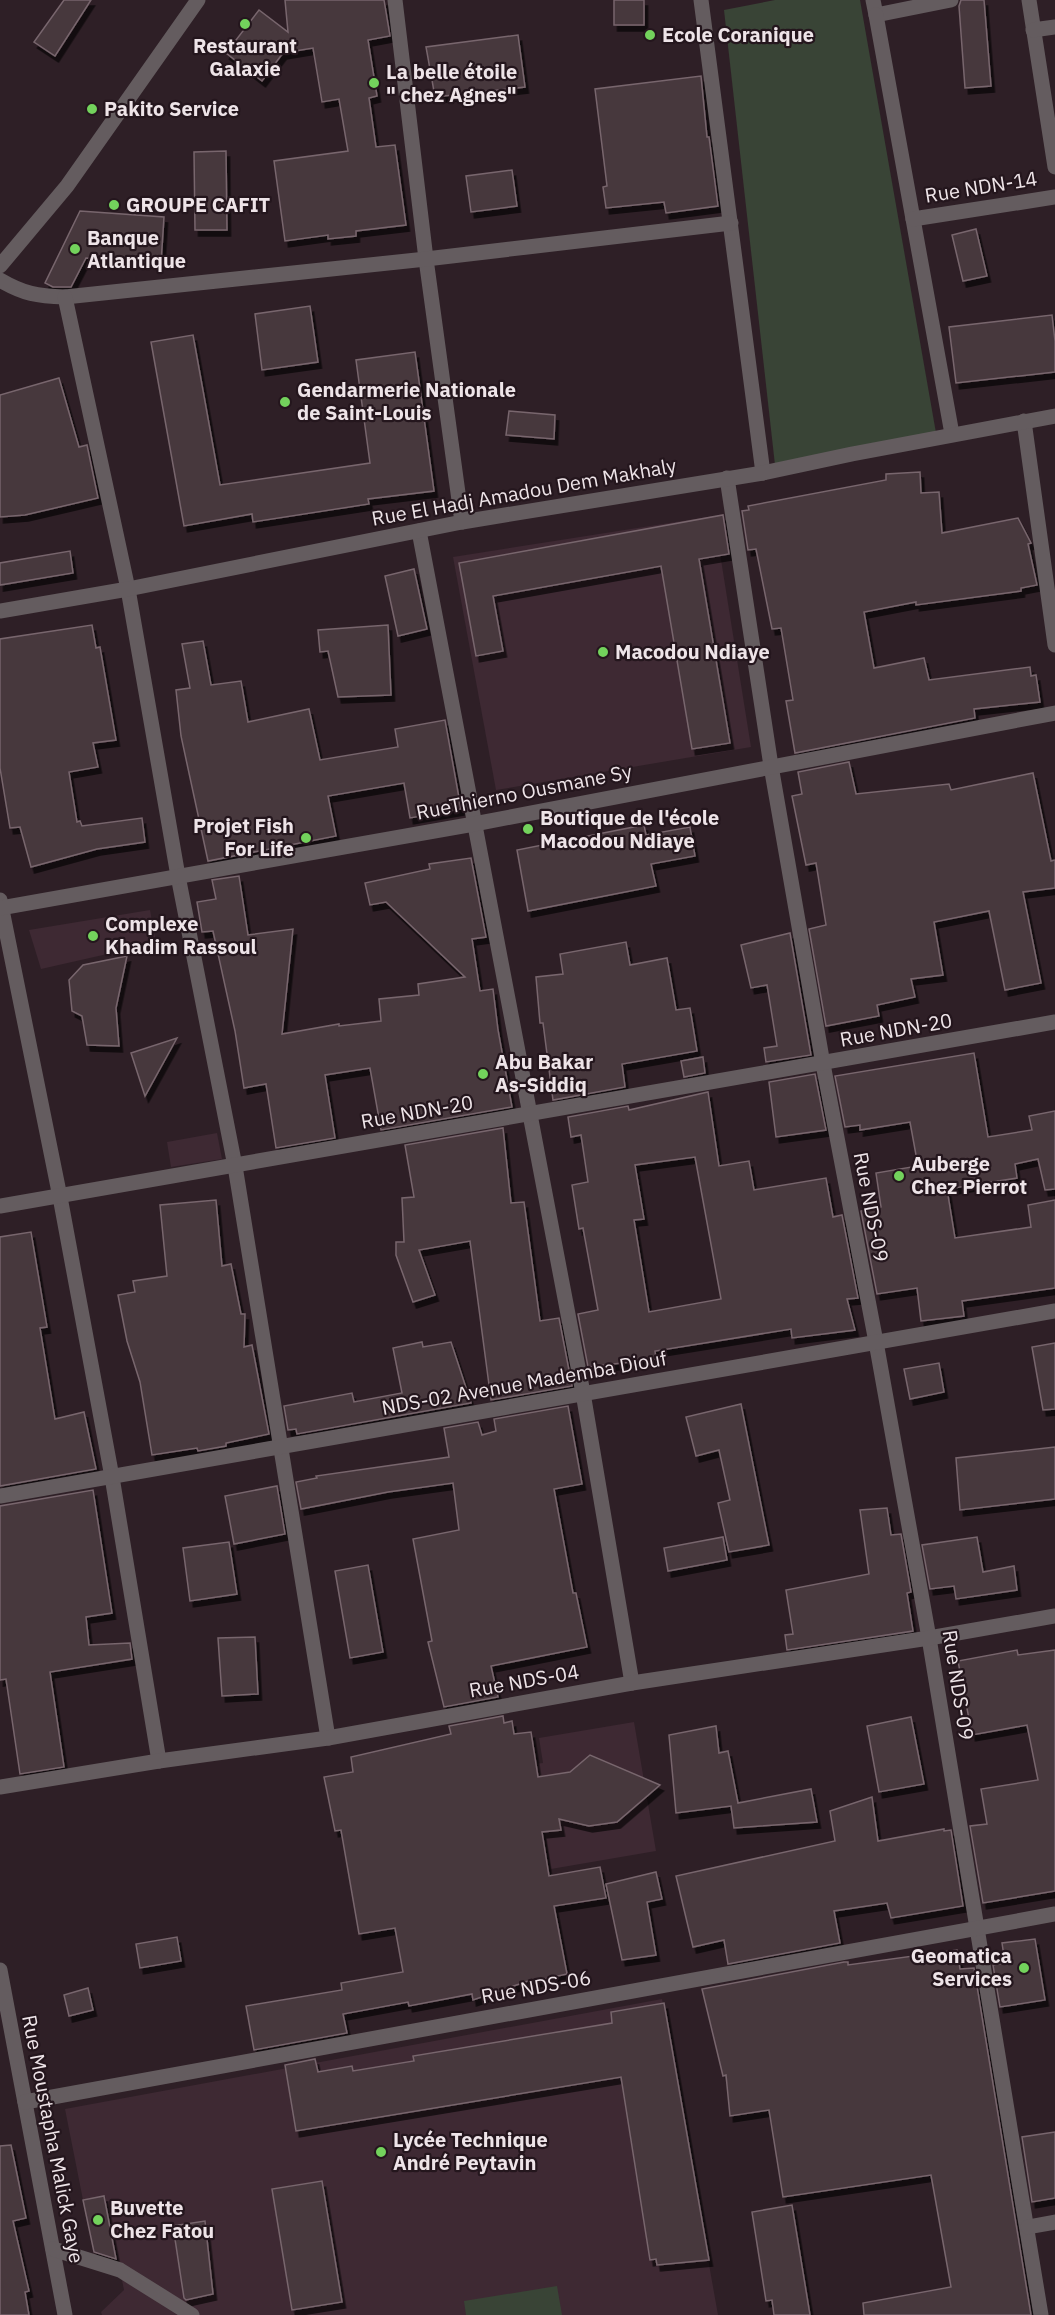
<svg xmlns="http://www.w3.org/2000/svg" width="1055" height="2315" viewBox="0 0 1055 2315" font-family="'IBM Plex Sans',sans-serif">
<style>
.built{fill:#3e2933}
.green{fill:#394436}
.building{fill:#47373e;stroke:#78666d;stroke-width:1.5;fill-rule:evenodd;filter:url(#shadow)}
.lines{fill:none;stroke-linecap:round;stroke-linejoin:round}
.minor{stroke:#645c5f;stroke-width:15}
.poi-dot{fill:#73d25c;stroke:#24161d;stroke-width:2}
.labels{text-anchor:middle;stroke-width:4.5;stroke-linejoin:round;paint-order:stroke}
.poi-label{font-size:20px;font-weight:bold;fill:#eee4e8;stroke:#24161d;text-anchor:start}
.street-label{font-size:20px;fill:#eee4e8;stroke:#24161d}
</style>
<defs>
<filter id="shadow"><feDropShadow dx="3.5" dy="6" stdDeviation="0" flood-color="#0009"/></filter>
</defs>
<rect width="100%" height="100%" fill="#2e1f26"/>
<g class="built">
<polygon points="714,516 751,747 496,790 453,557"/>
<polygon points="150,910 156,943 41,969 29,930"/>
<polygon points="217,1133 222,1159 171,1167 167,1142"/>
<polygon points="634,1722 656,1851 551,1869 534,1764 543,1763 539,1738"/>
<polygon points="662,1999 718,2315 102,2315 101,2312 124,2290 105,2196 83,2200 65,2109"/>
</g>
<g class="green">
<polygon points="775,0 860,0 936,433 775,465 724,10"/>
<polygon points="557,2286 562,2315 466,2315 464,2301"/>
</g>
<g class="building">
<polygon points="64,0 91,0 55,56 34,42"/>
<polygon points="285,0 384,0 390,36 368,40 377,96 369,98 376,147 395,145 406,225 356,231 356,236 328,239 328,235 285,241 274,161 348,151 339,99 322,102 313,48 283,53 262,81 226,53 259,10 288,32"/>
<rect x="614" y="0" width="30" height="25"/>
<polygon points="961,0 984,0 991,86 965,88 959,6"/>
<polygon points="518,35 525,87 435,97 426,47"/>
<polygon points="701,76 707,137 709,137 718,206 666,213 664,202 606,208 603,187 607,186 595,89"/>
<polygon points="226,151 227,230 195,230 194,152"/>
<polygon points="512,170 517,206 471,212 466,176"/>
<polygon points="80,211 164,217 161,263 86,258 71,287 53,287 45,283"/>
<polygon points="976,229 987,276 963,281 952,235"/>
<polygon points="310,306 318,362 262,370 255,314"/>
<polygon points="1052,315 1055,341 1055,372 956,383 949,327"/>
<polygon points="193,335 220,485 370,463 356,360 415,352 434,491 368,499 369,504 253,522 252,514 184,526 151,342"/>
<polygon points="59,378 79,447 87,445 98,498 25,515 0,517 0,395"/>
<polygon points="509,411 555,415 554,439 506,435"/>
<polygon points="920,472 921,493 939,492 942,533 1018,518 1031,543 1028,544 1037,585 1021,588 1021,591 916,605 916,602 864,612 874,668 924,658 929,680 1030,667 1031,676 1036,675 1040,702 974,709 975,718 795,753 786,701 793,700 781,628 772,629 756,549 748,550 742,511 749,510 748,506 886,480 886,474"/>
<polygon points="723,515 729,554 699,559 730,743 692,749 661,566 493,596 503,651 476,656 459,563"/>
<polygon points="70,551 73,573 0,585 0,563"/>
<polygon points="414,569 427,629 398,636 385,576"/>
<polygon points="92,625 96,648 100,647 116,740 93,743 98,767 69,772 77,822 80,821 82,826 142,818 145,842 97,849 31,867 20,827 10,828 0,768 0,639"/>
<polygon points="388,625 391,695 338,697 328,651 320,652 318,630"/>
<polygon points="203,641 211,685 241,681 248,722 309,709 320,760 398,747 395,729 445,720 461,809 410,818 404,783 328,796 336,836 208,861 181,736 176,690 190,688 182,644"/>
<polygon points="849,762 856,794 949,784 951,790 1033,773 1051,861 1055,860 1055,888 1023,892 1041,983 1005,990 989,911 934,922 943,975 911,979 915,997 877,1005 879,1016 826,1026 809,929 826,925 816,863 806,865 792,796 802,794 798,772"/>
<polygon points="644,825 646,835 690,827 695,856 651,864 656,886 528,911 517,850"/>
<polygon points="471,858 486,937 472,939 480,991 493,989 498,1030 512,1107 381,1130 370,1068 325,1075 335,1138 276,1148 266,1084 244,1088 235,1031 213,931 202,932 197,902 216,899 212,880 239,876 248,935 293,929 282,1034 339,1024 339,1026 381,1021 379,999 419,995 418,984 465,977 386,902 370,905 365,883 430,869 429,864"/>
<polygon points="790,933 811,1055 766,1062 764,1048 777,1046 767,985 751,988 741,945"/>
<polygon points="626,942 630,965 667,958 676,1010 690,1008 697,1051 622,1064 625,1087 553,1100 543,1023 540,1023 536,977 563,974 560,954"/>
<polygon points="127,956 116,1008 119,1046 87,1045 82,1016 72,1011 69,980 83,965"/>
<polygon points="177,1038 145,1096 131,1053"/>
<polygon points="974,1053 988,1137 1032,1130 1029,1116 1055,1111 1055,1189 1045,1190 1038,1159 1015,1164 1017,1178 947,1189 955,1238 1031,1227 1028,1205 1055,1200 1055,1288 962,1301 964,1316 921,1321 917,1288 877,1294 861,1211 881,1207 876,1173 918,1166 910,1122 860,1130 860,1125 845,1127 835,1076"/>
<polygon points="703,1057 705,1073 684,1077 681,1061"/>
<polygon points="815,1074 826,1130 776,1137 769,1082"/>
<path d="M708,1092L719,1166L749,1161L754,1190L826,1178L833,1217L842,1215L858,1298L847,1299L855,1330L792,1338L791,1329L655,1351L656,1359L588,1367L578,1314L598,1310L583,1228L579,1229L572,1185L588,1182L581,1135L571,1137L568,1117L628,1106L629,1110ZM695,1157L721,1299L649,1312L634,1220L644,1219L635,1165Z"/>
<polygon points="503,1128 511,1203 524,1202 540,1321 559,1318 572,1386 491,1400 470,1241 419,1250 435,1295 413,1302 396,1255 396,1242 404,1242 402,1198 414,1197 405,1145"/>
<polygon points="216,1200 222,1266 231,1264 241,1314 245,1314 244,1347 252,1345 269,1434 226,1443 226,1446 198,1451 197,1448 152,1455 140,1382 127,1341 118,1295 135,1292 133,1281 167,1276 160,1205"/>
<polygon points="31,1232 47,1327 40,1328 55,1419 84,1412 96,1469 0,1486 0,1237"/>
<polygon points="422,1342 423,1347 451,1342 471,1403 297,1434 296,1429 288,1430 284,1406 352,1393 354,1402 402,1393 393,1348"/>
<polygon points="1055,1343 1055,1409 1043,1410 1032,1347"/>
<polygon points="939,1363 944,1392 910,1399 904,1369"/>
<polygon points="741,1404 769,1545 729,1552 718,1503 730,1500 719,1450 696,1456 686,1417"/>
<polygon points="568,1406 582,1484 554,1489 573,1593 576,1593 587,1647 491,1666 498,1697 444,1707 428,1642 432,1641 413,1539 459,1530 453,1483 388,1492 301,1509 296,1482 317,1478 316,1476 449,1457 444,1428 478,1422 482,1435 496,1431 494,1419"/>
<polygon points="1055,1447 1055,1499 960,1510 956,1458"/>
<polygon points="277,1486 285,1534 234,1544 225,1496"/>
<polygon points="93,1490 112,1613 86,1617 89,1645 130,1643 132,1659 50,1672 64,1767 20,1774 6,1679 0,1680 0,1506"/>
<polygon points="887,1508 891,1535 901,1534 911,1592 907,1593 913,1631 787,1650 785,1635 793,1634 786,1590 869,1574 860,1510"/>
<polygon points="723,1537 727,1560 668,1571 664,1548"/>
<polygon points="977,1537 983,1572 1014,1566 1017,1590 956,1599 954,1586 930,1589 922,1545"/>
<polygon points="229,1542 237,1594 190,1601 183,1548"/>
<polygon points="368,1565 383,1652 350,1658 335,1571"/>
<polygon points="255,1637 258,1694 222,1696 218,1638"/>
<polygon points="1017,1650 1018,1655 1055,1650 1055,1891 983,1903 970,1826 987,1824 981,1789 1038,1780 1027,1725 972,1735 958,1661"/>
<polygon points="503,1716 504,1723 512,1721 514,1734 531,1732 538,1777 570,1772 590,1755 660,1785 617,1822 589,1826 559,1819 561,1830 542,1832 549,1876 600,1867 606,1898 554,1906 567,1974 531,1982 531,1980 473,2000 472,1994 409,2006 408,2002 343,2014 347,2033 254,2050 246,2006 342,1990 341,1983 403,1972 395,1928 359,1934 341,1830 335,1831 324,1777 353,1772 351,1757 451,1734 449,1726"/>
<polygon points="911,1717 924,1784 879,1792 867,1726"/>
<polygon points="716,1726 719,1753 728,1751 738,1803 811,1789 817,1822 734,1828 731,1806 676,1813 669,1735"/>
<polygon points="872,1797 878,1841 944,1829 944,1831 951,1830 963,1906 891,1918 887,1903 834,1911 840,1943 728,1964 724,1940 693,1947 676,1876 835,1841 830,1811"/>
<polygon points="656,1872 662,1899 647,1902 656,1955 622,1960 606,1884"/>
<polygon points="177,1937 181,1961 140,1968 136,1944"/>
<polygon points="1035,1939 1045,2000 1000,2007 993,1965 1005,1963 1002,1943"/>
<polygon points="957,1950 960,1969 974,1968 1031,2315 864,2315 863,2303 951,2287 931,2175 783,2197 769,2110 730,2116 726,2075 723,2076 702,1989 844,1962 848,1962 848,1965"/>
<polygon points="88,1988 93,2010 69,2016 64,1995"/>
<polygon points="664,2003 709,2260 657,2265 656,2259 650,2260 621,2077 296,2131 285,2065 315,2059 318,2072 352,2066 353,2071 414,2061 413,2056 612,2023 611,2012"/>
<polygon points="1055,2132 1055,2198 1032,2202 1022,2137"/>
<polygon points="11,2145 26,2218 13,2221 29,2291 25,2292 29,2315 0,2315 0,2146"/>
<polygon points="322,2181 342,2302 292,2310 272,2189"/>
<polygon points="104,2196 116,2259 94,2252 83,2200"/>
<polygon points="792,2205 810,2315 774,2315 772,2300 766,2301 752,2212"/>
<polygon points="205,2221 213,2294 186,2300 184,2298 173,2226"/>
</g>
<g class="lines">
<g class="minor">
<polyline points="395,0 426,259 462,522"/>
<polyline points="701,0 763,473"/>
<polyline points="873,0 876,15 951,0"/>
<polyline points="1029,0 1055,167"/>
<polyline points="876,15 952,434"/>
<polyline points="1033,30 1055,27"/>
<polyline points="913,219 1055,197"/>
<polyline points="0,266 67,186 198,0"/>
<path d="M0,280C24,294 37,296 65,297L426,259L731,223"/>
<polyline points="65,297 128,589 178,876 235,1166 328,1738"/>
<polyline points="1024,421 1055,645"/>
<polyline points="727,478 771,766 823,1064 876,1342 929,1638 1041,2315"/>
<polyline points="419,531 583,1393 632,1683"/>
<polyline points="0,611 128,589 462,522 763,473 852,454 1055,416"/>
<polyline points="0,900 60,1197 112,1477 159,1761"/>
<polyline points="0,908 474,824 1055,713"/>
<polyline points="0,1206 1055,1022"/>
<polyline points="0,1496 1055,1311"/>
<polyline points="0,1787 159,1761 328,1738 632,1683 929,1638 1055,1616"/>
<polyline points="0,1970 65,2315"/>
<polyline points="25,2102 1055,1914"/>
<polyline points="1028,2227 1055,2222"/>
<polyline points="53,2249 120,2270 192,2315"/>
</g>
</g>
<g class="poi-dot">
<circle cx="245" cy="24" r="6"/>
<circle cx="650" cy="35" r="6"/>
<circle cx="374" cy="83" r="6"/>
<circle cx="92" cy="109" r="6"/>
<circle cx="114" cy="205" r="6"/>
<circle cx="75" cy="249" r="6"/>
<circle cx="285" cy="402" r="6"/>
<circle cx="603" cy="652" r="6"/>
<circle cx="528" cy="829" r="6"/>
<circle cx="306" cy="838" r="6"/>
<circle cx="93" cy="936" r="6"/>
<circle cx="483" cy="1074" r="6"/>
<circle cx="899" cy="1176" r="6"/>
<circle cx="1024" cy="1968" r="6"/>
<circle cx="381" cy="2152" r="6"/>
<circle cx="98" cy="2220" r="6"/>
</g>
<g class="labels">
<g class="poi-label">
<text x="662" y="42">Ecole Coranique</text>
<text x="245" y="53" text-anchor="middle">Restaurant<tspan x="245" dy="23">Galaxie</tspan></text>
<text x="386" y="79">La belle étoile<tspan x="386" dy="23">" chez Agnes"</tspan></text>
<text x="104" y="116">Pakito Service</text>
<text x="126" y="212">GROUPE CAFIT</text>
<text x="87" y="245">Banque<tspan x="87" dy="23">Atlantique</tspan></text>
<text x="297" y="397">Gendarmerie Nationale<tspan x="297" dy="23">de Saint-Louis</tspan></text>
<text x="615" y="659">Macodou Ndiaye</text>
<text x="540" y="825">Boutique de l'école<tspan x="540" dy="23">Macodou Ndiaye</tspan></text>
<text x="294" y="833" text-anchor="end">Projet Fish<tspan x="294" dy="23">For Life</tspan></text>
<text x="105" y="931">Complexe<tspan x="105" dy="23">Khadim Rassoul</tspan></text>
<text x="495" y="1069">Abu Bakar<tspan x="495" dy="23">As-Siddiq</tspan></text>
<text x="911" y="1171">Auberge<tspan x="911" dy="23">Chez Pierrot</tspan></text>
<text x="1012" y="1963" text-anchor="end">Geomatica<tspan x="1012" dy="23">Services</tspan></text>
<text x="393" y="2147">Lycée Technique<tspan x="393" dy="23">André Peytavin</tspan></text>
<text x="110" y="2215">Buvette<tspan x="110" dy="23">Chez Fatou</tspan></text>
</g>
<g class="street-label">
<text transform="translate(981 187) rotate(-9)" y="7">Rue NDN-14</text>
<text transform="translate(524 492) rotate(-10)" y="7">Rue El Hadj Amadou Dem Makhaly</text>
<text transform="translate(524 792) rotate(-11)" y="7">RueThierno Ousmane Sy</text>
<text transform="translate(896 1030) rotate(-10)" y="7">Rue NDN-20</text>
<text transform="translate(417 1112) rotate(-10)" y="7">Rue NDN-20</text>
<text transform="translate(871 1207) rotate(79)" y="7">Rue NDS-09</text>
<text transform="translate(524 1383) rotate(-10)" y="7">NDS-02 Avenue Mademba Diouf</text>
<text transform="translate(524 1681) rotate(-10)" y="7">Rue NDS-04</text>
<text transform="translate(958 1685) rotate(81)" y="7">Rue NDS-09</text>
<text transform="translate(536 1987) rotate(-10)" y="7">Rue NDS-06</text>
<text transform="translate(53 2139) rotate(79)" y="7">Rue Moustapha Malick Gaye</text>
</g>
</g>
</svg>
